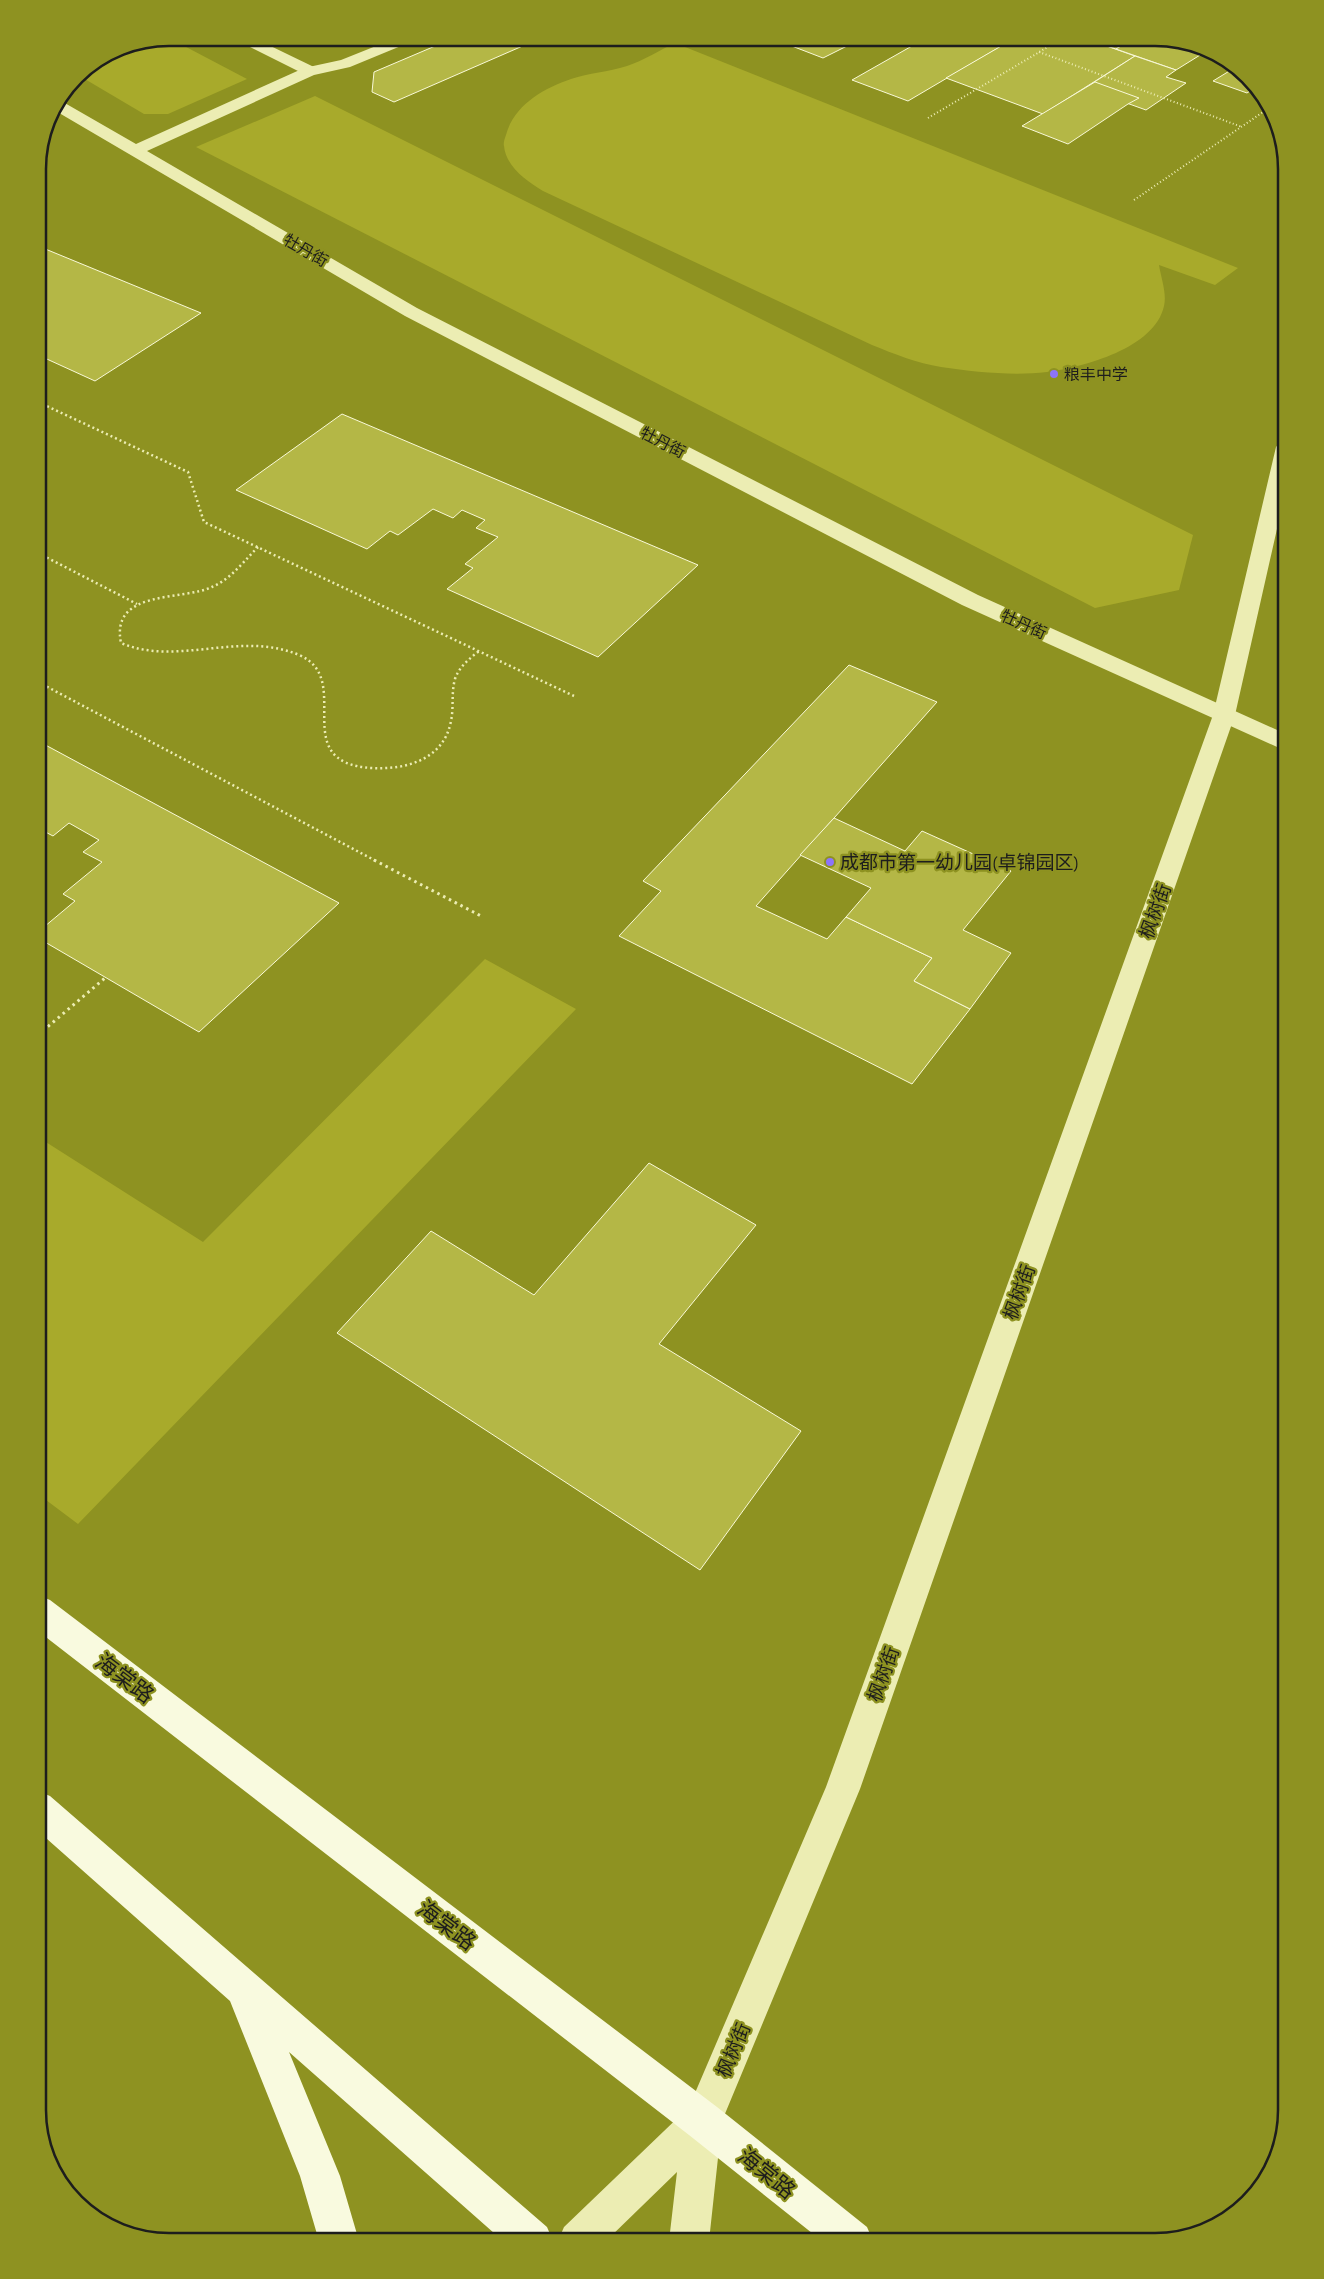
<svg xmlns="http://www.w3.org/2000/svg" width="1324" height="2279" viewBox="0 0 1324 2279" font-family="'Alegreya Sans','Noto Sans SC',sans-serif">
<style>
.green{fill:#a8aa2b}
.building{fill:#b4b746;stroke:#f9f9d8}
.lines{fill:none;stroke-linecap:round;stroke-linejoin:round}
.path-far2{stroke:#ecedb3;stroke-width:2;stroke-dasharray:1 2.5;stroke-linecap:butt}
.path-far1{stroke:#ecedb3;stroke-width:2.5;stroke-dasharray:2 3;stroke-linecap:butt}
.path{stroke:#ecedb3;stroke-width:3;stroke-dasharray:2.5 4;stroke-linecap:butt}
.service{fill:#ecedb3;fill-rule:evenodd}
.minor{fill:#ecedb3;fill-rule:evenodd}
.tertiary{fill:#ecedb3;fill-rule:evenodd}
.secondary{fill:#f9fadf;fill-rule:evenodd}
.poi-dot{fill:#8c74fa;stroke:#8e9221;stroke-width:2}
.labels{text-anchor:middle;stroke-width:4.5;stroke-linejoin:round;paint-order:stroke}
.far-street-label{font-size:16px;fill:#1d1d1d;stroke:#8e9221}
.far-poi-label{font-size:16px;fill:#1d1d1d;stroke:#8e9221;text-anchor:start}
.poi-label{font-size:19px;fill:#1d1d1d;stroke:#8e9221;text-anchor:start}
.street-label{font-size:19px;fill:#1d1d1d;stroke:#8e9221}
.near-street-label{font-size:22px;fill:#1d1d1d;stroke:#8e9221}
.rim{fill:none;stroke:#1d1d1d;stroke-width:2.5}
</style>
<rect width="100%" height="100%" fill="#8e9221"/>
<g class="green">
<polygon points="169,38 247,79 168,114 144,114 78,75 119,47"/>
<path d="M675,43L1238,268L1215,285L1159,265C1161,278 1167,293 1164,306C1155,348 1084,367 1047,372C1013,376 975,372 941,367C917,363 894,354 872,345L543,191C527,181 506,167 504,146C503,143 505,138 506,135C514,105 544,88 571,79C589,73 608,72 627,66C643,61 660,50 675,43Z"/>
<polygon points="315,96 1193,535 1179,590 1095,608 196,147"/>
<polygon points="485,959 576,1009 78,1524 38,1494 38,1137 203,1242"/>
</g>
<g class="building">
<polygon points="263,38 313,38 267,40"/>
<polygon points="454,38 541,38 394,102 372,92 374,72"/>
<polygon points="771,38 863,38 823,58"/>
<polygon points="926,38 1015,38 908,101 852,80"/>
<polygon points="1015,38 1084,38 1135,56 1043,114 946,78"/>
<polygon points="1084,38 1135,38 1116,49"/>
<polygon points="1135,38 1164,38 1205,52 1176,70 1116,49"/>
<polygon points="1135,56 1176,70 1166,77 1186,83 1146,110 1085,88"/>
<polygon points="1231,70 1239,73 1253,89 1247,93 1213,81"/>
<polygon points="1095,82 1139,98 1128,104 1068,144 1022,126"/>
<polygon points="38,246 201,313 95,381 38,355"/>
<polygon points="342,414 698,565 598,657 447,589 473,568 465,564 498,537 476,528 485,520 462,510 453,518 433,509 398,535 390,531 367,549 236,490"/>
<polygon points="849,665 937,702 756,906 827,939 846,917 932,958 914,981 970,1009 912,1084 619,936 661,891 643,881"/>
<polygon points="38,741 339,903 199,1032 38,938 38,932 75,901 63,894 102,862 83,852 99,840 69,823 53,836 38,828"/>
<polygon points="834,818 905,851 922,831 1011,871 963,930 1011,953 970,1009 914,981 932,958 846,917 871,888 800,855"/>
<polygon points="649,1163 756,1225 659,1344 801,1431 700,1570 337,1333 431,1231 534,1295"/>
</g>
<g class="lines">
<g class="path-far2">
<polyline points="1039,52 1242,127"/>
<polyline points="928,118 1063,38"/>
<polyline points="1134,200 1266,110"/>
</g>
<g class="path-far1">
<polyline points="38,402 188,472 204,522 574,696"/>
<path d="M258,547C244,561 231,579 212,587C182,601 110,589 121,643C177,667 240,630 299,655C356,679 285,763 372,768C407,770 444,759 451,721C454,707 451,693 455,679C459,667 469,659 479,651"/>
<polyline points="38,553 137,604"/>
<polyline points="38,682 376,861"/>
</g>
<g class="path">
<polyline points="374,860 483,917"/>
<polyline points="38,1035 105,978"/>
</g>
<polygon class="service" points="235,38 254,38 316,68 318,71 316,74 304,74 238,41"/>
<polygon class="minor" points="396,38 416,38 413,41 350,67 314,75 147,151 417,308 978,595 1286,734 1286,751 962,605 405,316 54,110 60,101 63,102 136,144 304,68 341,60"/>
<polygon class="tertiary" points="1286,441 1286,489 1235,715 860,1789 722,2121 709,2241 669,2241 677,2172 606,2241 558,2241 564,2227 689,2107 826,1787 1213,715 1276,447 1279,443"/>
<g class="secondary">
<polygon points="38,1595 50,1600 717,2107 867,2227 873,2241 822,2241 689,2135 38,1631"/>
<polygon points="38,1791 50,1796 547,2227 553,2241 503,2241 289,2052 340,2176 359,2241 319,2241 300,2176 230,2001 38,1831"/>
</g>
</g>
<g class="poi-dot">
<circle cx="1054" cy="374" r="5"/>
<circle cx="830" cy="862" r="5"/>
</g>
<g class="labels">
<g class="far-street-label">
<text transform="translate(306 250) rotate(30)" y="6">牡丹街</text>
<text transform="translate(663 442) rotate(27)" y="6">牡丹街</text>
<text transform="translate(1024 624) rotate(24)" y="6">牡丹街</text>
</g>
<g class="far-poi-label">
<text x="1064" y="380">粮丰中学</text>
</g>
<g class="poi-label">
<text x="840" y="869">成都市第一幼儿园(卓锦园区)</text>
</g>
<g class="street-label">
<text transform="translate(1155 911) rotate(-70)" y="7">枫树街</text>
<text transform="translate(1019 1292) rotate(-70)" y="7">枫树街</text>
<text transform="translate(883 1674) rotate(-70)" y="7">枫树街</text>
<text transform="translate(733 2050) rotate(-67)" y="7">枫树街</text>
</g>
<g class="near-street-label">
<text transform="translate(125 1678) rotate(37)" y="8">海棠路</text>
<text transform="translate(447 1925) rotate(37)" y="8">海棠路</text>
<text transform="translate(767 2173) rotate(39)" y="8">海棠路</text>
</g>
</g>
<path d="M0 0H1324V2279H0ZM169 46H1155A123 123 0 0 1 1278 169V2110A123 123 0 0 1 1155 2233H169A123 123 0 0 1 46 2110V169A123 123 0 0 1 169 46Z" fill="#8e9221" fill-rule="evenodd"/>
<path class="rim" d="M169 46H1155A123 123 0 0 1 1278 169V2110A123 123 0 0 1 1155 2233H169A123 123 0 0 1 46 2110V169A123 123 0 0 1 169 46Z"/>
</svg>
